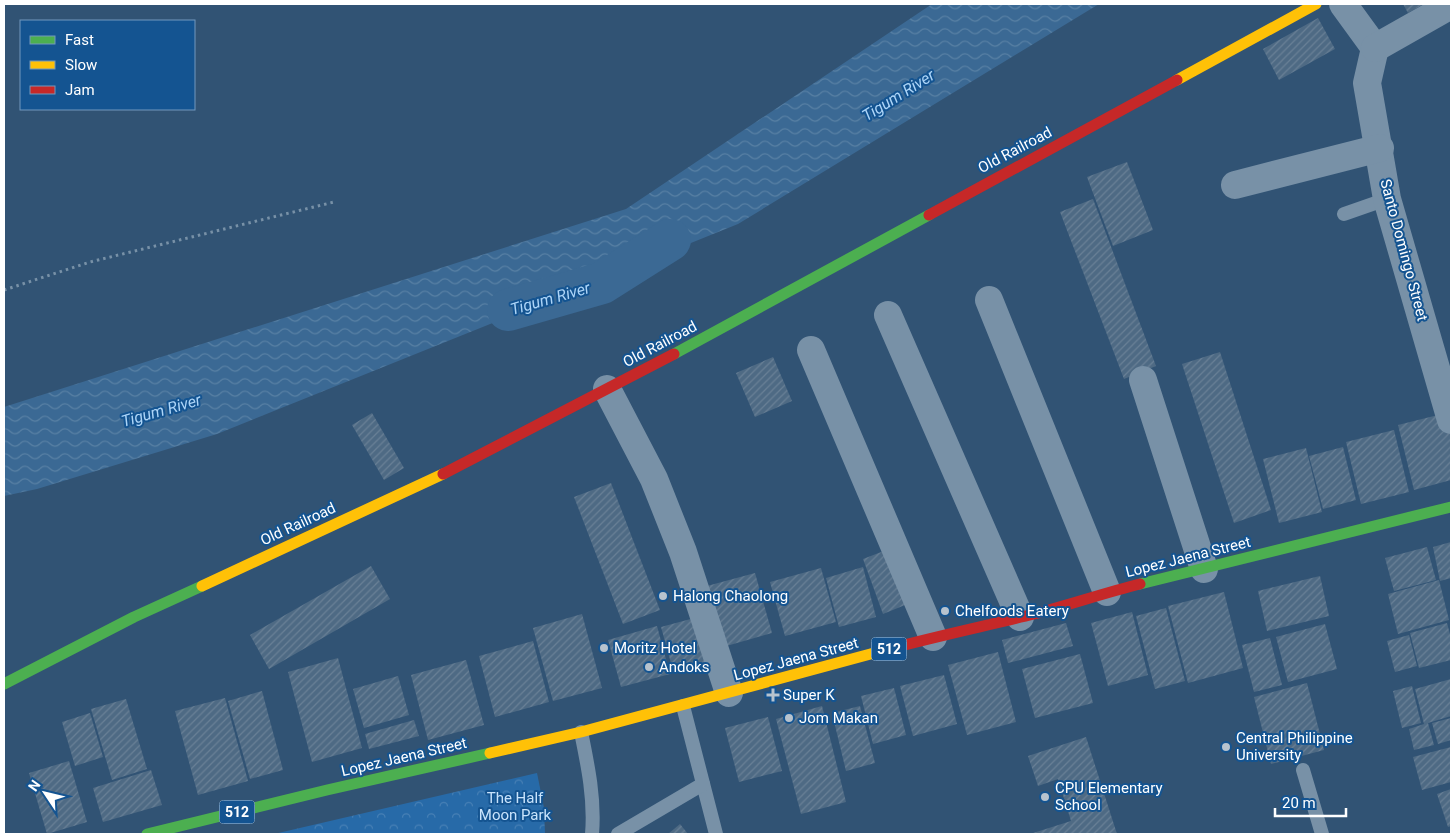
<svg xmlns="http://www.w3.org/2000/svg" width="1455" height="838" viewBox="0 0 1455 838" font-family="Roboto,sans-serif">
<style>
.forest{fill:url(#forest-crowns)}
.water{fill:url(#water-waves)}
.lines{fill:none;stroke-linecap:round;stroke-linejoin:round}
.river{stroke:#3b6994;stroke-width:42}
.building{fill:url(#building-hatch)}
.path{stroke:#7891a7;stroke-width:3;stroke-dasharray:2.5 4;stroke-linecap:butt}
.lane{stroke:#7891a7;stroke-width:14}
.street{stroke:#7891a7;stroke-width:28}
.fast{stroke:#4caf50;stroke-width:11}
.slow{stroke:#ffc107;stroke-width:11}
.jam{stroke:#c62828;stroke-width:11}
.poi-dot{fill:#b7c3ce;stroke:#145491;stroke-width:2}
.labels{text-anchor:middle;stroke-width:4;stroke-linejoin:round;paint-order:stroke}
.shield{fill:#145491;stroke:#b8ccde;stroke-width:1}
.shield-label{font-size:14px;font-weight:bold;fill:#fff}
.street-label{font-size:15px;fill:#fff;stroke:#145491}
.poi-label{font-size:15px;fill:#fff;stroke:#145491;text-anchor:start}
.park-label{font-size:15px;fill:#c8e3fc;stroke:#145491}
.water-label{font-size:16px;font-style:italic;fill:#add5f8;stroke:#145491}
</style>
<defs>
<pattern id="forest-crowns" width="20" height="18" patternUnits="userSpaceOnUse" patternTransform="scale(1.25)"><rect width="20" height="18" fill="#276aa8"/><path d="M2 6a3 3 0 1 1 6 0M12 15a3 3 0 1 1 6 0" fill="none" stroke="#4780b5"/></pattern>
<pattern id="water-waves" width="16" height="10" patternUnits="userSpaceOnUse" patternTransform="scale(1.25)"><rect width="16" height="10" fill="#3b6994"/><path d="M0 5q4-4 8 0t8 0" fill="none" stroke="#5880a4"/></pattern>
<pattern id="building-hatch" width="6" height="6" patternUnits="userSpaceOnUse" patternTransform="scale(1.25)"><rect width="6" height="6" fill="#4e6a84"/><path d="M-1 1l2-2M0 6l6-6M5 7l2-2" fill="none" stroke="#698096"/></pattern>
</defs>
<rect width="100%" height="100%" fill="#315374"/>
<polygon class="forest" points="537,773 544,808 545,834 274,834"/>
<polygon class="water" points="932,4 1099,4 738,224 217,434 37,489 4,496 4,407 626,209"/>
<g class="lines">
<polyline class="river" points="508,310 602,283 670,240"/>
</g>
<g class="building">
<polygon points="1403,4 1424,4 1408,13"/>
<polygon points="1318,18 1335,49 1279,80 1263,49"/>
<polygon points="1127,162 1153,230 1113,246 1087,177"/>
<polygon points="1093,199 1156,366 1124,379 1060,212"/>
<polygon points="1220,352 1271,510 1234,523 1182,364"/>
<polygon points="773,357 792,401 755,417 736,373"/>
<polygon points="372,413 404,468 384,480 352,425"/>
<polygon points="1446,413 1451,435 1451,480 1414,490 1398,425"/>
<polygon points="1394,430 1409,492 1361,504 1346,442"/>
<polygon points="1343,447 1356,500 1323,509 1309,456"/>
<polygon points="1306,448 1322,512 1279,523 1263,459"/>
<polygon points="611,483 660,610 623,624 574,497"/>
<polygon points="1451,542 1451,578 1440,581 1433,547"/>
<polygon points="1427,547 1436,580 1394,591 1385,558"/>
<polygon points="889,549 910,603 883,614 863,559"/>
<polygon points="371,566 390,599 269,669 250,635"/>
<polygon points="863,567 876,617 839,627 826,578"/>
<polygon points="821,568 836,622 785,636 770,582"/>
<polygon points="755,573 772,633 723,647 707,586"/>
<polygon points="1320,576 1329,616 1267,631 1258,591"/>
<polygon points="1439,580 1449,620 1398,634 1388,594"/>
<polygon points="1224,592 1243,668 1188,683 1168,606"/>
<polygon points="1166,608 1185,681 1155,689 1136,616"/>
<polygon points="1132,612 1148,675 1108,686 1091,623"/>
<polygon points="582,614 602,688 553,701 533,628"/>
<polygon points="698,617 710,664 674,674 661,627"/>
<polygon points="1066,623 1073,646 1008,663 1002,640"/>
<polygon points="1447,623 1451,638 1451,660 1419,668 1410,633"/>
<polygon points="1325,624 1337,669 1288,682 1276,637"/>
<polygon points="657,626 670,674 621,687 608,640"/>
<polygon points="1409,635 1417,666 1395,672 1387,641"/>
<polygon points="1270,638 1282,685 1254,692 1242,645"/>
<polygon points="533,641 549,702 495,717 479,656"/>
<polygon points="998,652 1016,722 967,735 948,665"/>
<polygon points="1080,654 1093,703 1035,718 1022,669"/>
<polygon points="338,658 362,748 312,762 288,672"/>
<polygon points="466,660 484,725 428,740 411,675"/>
<polygon points="944,675 957,724 913,736 900,686"/>
<polygon points="398,676 409,715 364,728 353,689"/>
<polygon points="1451,679 1451,716 1428,723 1434,745 1414,750 1409,729 1424,724 1415,689"/>
<polygon points="1307,683 1324,750 1271,764 1254,697"/>
<polygon points="1412,686 1421,723 1402,728 1393,691"/>
<polygon points="894,688 906,735 873,744 861,696"/>
<polygon points="262,691 283,770 250,779 228,701"/>
<polygon points="225,698 248,781 198,795 175,711"/>
<polygon points="126,699 147,769 112,780 91,709"/>
<polygon points="822,706 846,802 801,814 776,719"/>
<polygon points="860,706 875,763 846,771 832,713"/>
<polygon points="90,713 103,757 75,766 62,722"/>
<polygon points="768,717 782,771 739,782 725,728"/>
<polygon points="1451,718 1451,740 1438,744 1432,723"/>
<polygon points="414,720 419,736 369,749 365,734"/>
<polygon points="1086,737 1117,834 1030,834 1071,821 1058,779 1038,786 1028,756"/>
<polygon points="1451,747 1451,782 1422,790 1413,757"/>
<polygon points="69,761 87,822 47,834 29,773"/>
<polygon points="151,770 162,805 103,822 93,788"/>
<polygon points="1451,789 1451,826 1448,827 1437,794"/>
<polygon points="680,824 688,834 668,834"/>
</g>
<g class="lines">
<polyline class="path" points="4,290 90,262 334,202"/>
<g class="lane">
<polyline points="1344,214 1387,199"/>
<polyline points="683,706 716,834"/>
<path d="M581,732C588,766 595,800 592,834"/>
<polyline points="1303,770 1322,834"/>
<polyline points="618,834 703,784"/>
</g>
<g class="street">
<polyline points="1343,4 1375,48"/>
<polyline points="1375,48 1367,83 1387,199 1451,420"/>
<polyline points="1375,48 1451,5"/>
<polyline points="1235,185 1380,148"/>
<polyline points="989,300 1107,592"/>
<polyline points="888,315 1020,617"/>
<polyline points="811,350 933,637"/>
<polyline points="1143,380 1204,569"/>
<polyline points="607,389 654,479 683,552 729,693"/>
</g>
<g class="fast">
<polyline points="674,354 929,215"/>
<polyline points="1140,584 1451,507"/>
<polyline points="4,684 134,617 202,586"/>
<polyline points="147,834 327,790 490,753"/>
</g>
<g class="slow">
<polyline points="1177,80 1316,4"/>
<polyline points="202,586 443,474"/>
<polyline points="490,753 581,732 889,649"/>
</g>
<g class="jam">
<polyline points="929,215 1177,80"/>
<polyline points="443,474 674,354"/>
<path d="M889,649C937,636 985,626 1034,614C1069,605 1104,593 1140,584"/>
</g>
</g>
<g class="poi-dot">
<circle cx="663" cy="596" r="5"/>
<circle cx="945" cy="611" r="5"/>
<circle cx="604" cy="648" r="5"/>
<circle cx="649" cy="667" r="5"/>
<path d="M770.5 687.5h5v5h5v5h-5v5h-5v-5h-5v-5h5z"/>
<circle cx="789" cy="718" r="5"/>
<circle cx="1226" cy="747" r="5"/>
<circle cx="1045" cy="797" r="5"/>
</g>
<g class="labels">
<g class="shield">
<rect x="871.5" y="637.5" width="35" height="23" rx="4"/>
<rect x="219.5" y="800.5" width="35" height="23" rx="4"/>
</g>
<g class="shield-label">
<text x="889" y="654">512</text>
<text x="237" y="817">512</text>
</g>
<g class="street-label">
<text transform="translate(1015 150) rotate(-28)" y="5">Old Railroad</text>
<text transform="translate(1404 250) rotate(75)" y="5">Santo Domingo Street</text>
<text transform="translate(660 344) rotate(-28)" y="5">Old Railroad</text>
<text transform="translate(298 524) rotate(-25)" y="5">Old Railroad</text>
<text transform="translate(1188 557) rotate(-14)" y="5">Lopez Jaena Street</text>
<text transform="translate(796 659) rotate(-15)" y="5">Lopez Jaena Street</text>
<text transform="translate(404 757) rotate(-13)" y="5">Lopez Jaena Street</text>
</g>
<g class="poi-label">
<text x="673" y="601">Halong Chaolong</text>
<text x="955" y="616">Chelfoods Eatery</text>
<text x="614" y="653">Moritz Hotel</text>
<text x="659" y="672">Andoks</text>
<text x="783" y="700">Super K</text>
<text x="799" y="723">Jom Makan</text>
<text x="1236" y="743">Central Philippine<tspan x="1236" dy="17">University</tspan></text>
<text x="1055" y="793">CPU Elementary<tspan x="1055" dy="17">School</tspan></text>
</g>
<g class="park-label">
<text x="515" y="803">The Half<tspan x="515" dy="17">Moon Park</tspan></text>
</g>
<g class="water-label">
<text transform="translate(898 95) rotate(-32)" y="6">Tigum River</text>
<text transform="translate(550 298) rotate(-16)" y="6">Tigum River</text>
<text transform="translate(161 410) rotate(-16)" y="6">Tigum River</text>
</g>
</g>
<rect width="1455" height="838" fill="none" stroke="#ffffff" stroke-width="10"/>
<rect x="20" y="20" width="175" height="90" fill="#145491" stroke="#7298bd"/>
<rect x="30" y="36" width="25" height="8" fill="#4caf50" stroke="#7298bd"/>
<text x="65" y="45" font-size="15" fill="#ffffff">Fast</text>
<rect x="30" y="61" width="25" height="8" fill="#ffc107" stroke="#7298bd"/>
<text x="65" y="70" font-size="15" fill="#ffffff">Slow</text>
<rect x="30" y="86" width="25" height="8" fill="#c62828" stroke="#7298bd"/>
<text x="65" y="95" font-size="15" fill="#ffffff">Jam</text>
<g transform="translate(45 793) rotate(305)" stroke="#145491" stroke-width="4" paint-order="stroke">
<path d="M0-4L9 19L0 12L-9 19Z" fill="#ffffff"/>
<text y="-8" font-size="14" font-weight="bold" text-anchor="middle" fill="#ffffff">N</text>
</g>
<path d="M1275 808v8h71v-8" fill="none" stroke="#ffffff" stroke-width="2.5"/>
<text x="1282" y="808" font-size="15" fill="#ffffff" stroke="#145491" stroke-width="4" paint-order="stroke">20 m</text>
</svg>
